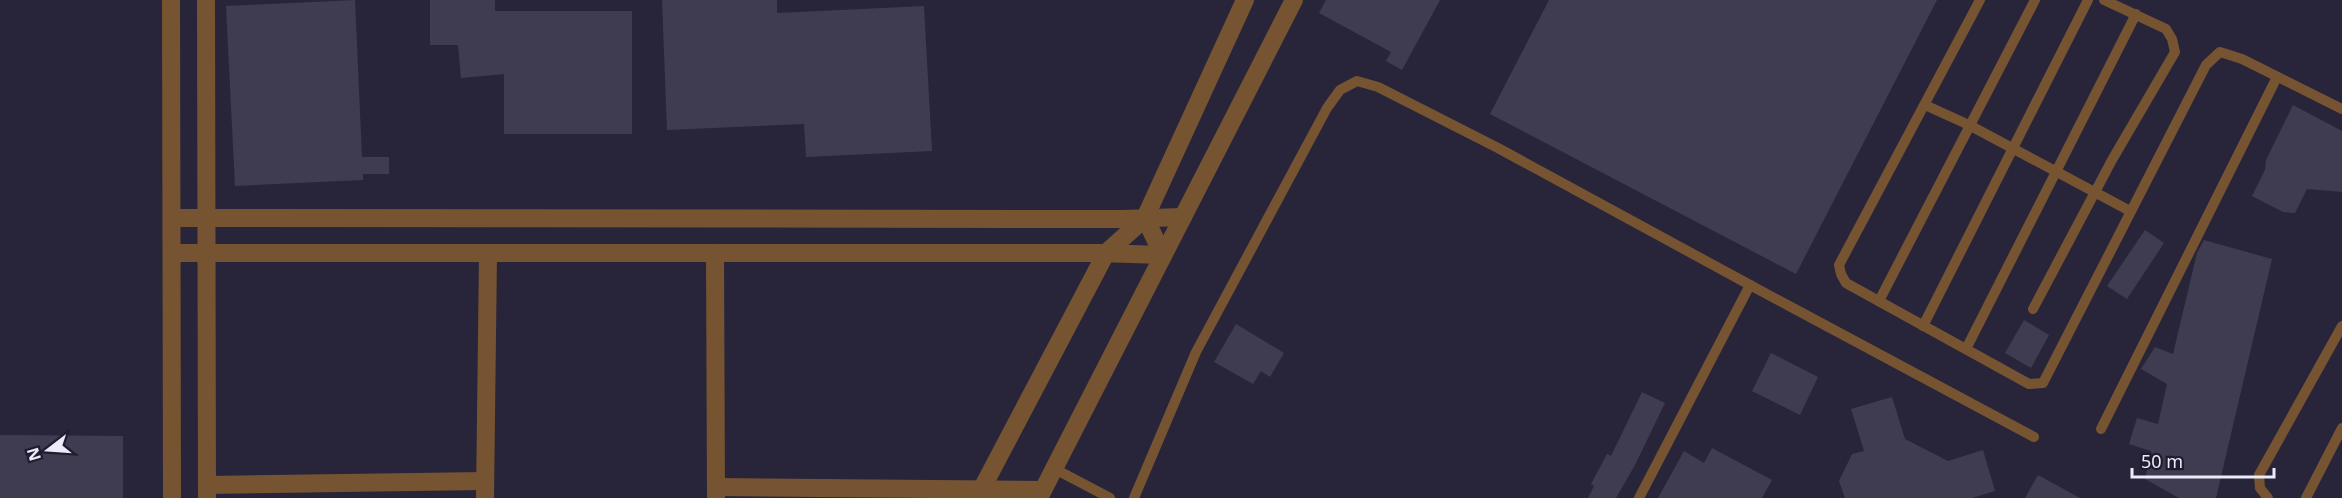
<svg xmlns="http://www.w3.org/2000/svg" width="2342" height="498" viewBox="0 0 2342 498" font-family="'Noto Sans',sans-serif">
<style>
.building{fill:#3f3c52}
.lines{fill:none;stroke-linecap:round;stroke-linejoin:round}
.lane{stroke:#765431;stroke-width:10}
.street{stroke:#765431;stroke-width:18}
</style>
<rect width="100%" height="100%" fill="#28253a"/>
<g class="building">
<polygon points="355,0 362,157 389,157 389,174 363,174 363,180 235,186 226,6"/>
<polygon points="430,0 495,0 495,11 632,11 632,134 504,134 504,74 461,78 458,45 430,45"/>
<polygon points="662,0 777,0 777,13 924,6 932,151 806,157 804,124 667,130"/>
<polygon points="1326,0 1440,0 1402,70 1386,61 1391,52 1319,13"/>
<polygon points="1549,0 1937,0 1796,274 1490,114"/>
<polygon points="2293,105 2342,131 2342,192 2307,189 2295,213 2283,212 2252,196 2265,170 2266,160"/>
<polygon points="2145,230 2164,243 2127,299 2107,286"/>
<polygon points="2204,240 2272,259 2216,498 2179,498 2145,479 2151,451 2129,444 2137,418 2158,424 2167,384 2141,369 2155,347 2173,354 2197,253"/>
<polygon points="2024,320 2049,335 2031,368 2005,353"/>
<polygon points="1236,324 1284,353 1270,377 1261,371 1253,384 1214,362"/>
<polygon points="1771,353 1818,377 1800,415 1752,391"/>
<polygon points="1642,392 1665,403 1635,465 1616,498 1588,498 1594,486 1591,484 1607,454 1611,456"/>
<polygon points="1892,397 1905,439 1948,461 1983,450 1995,491 1972,498 1845,498 1839,481 1852,454 1864,451 1851,409"/>
<polygon points="0,435 123,436 123,498 0,498"/>
<polygon points="1712,448 1772,480 1762,498 1658,498 1684,451 1704,463"/>
<polygon points="2038,475 2080,498 2025,498"/>
</g>
<g class="lines">
<g class="lane">
<polyline points="1980,0 1839,265 1841,274 1846,283 2029,384 2043,383 2206,65 2220,52 2242,59 2342,109"/>
<polyline points="1925,105 1969,125 2130,211"/>
<polyline points="1879,301 2035,0"/>
<polyline points="2033,309 2112,160 2175,52 2172,39 2166,29 2104,0"/>
<polyline points="1923,326 2088,0"/>
<polyline points="1966,349 2136,14"/>
<polyline points="2101,429 2277,77"/>
<polyline points="1053,468 1110,498"/>
<polyline points="1134,498 1196,352 1327,108 1340,90 1357,81 1378,87 1498,148 1750,285"/>
<polyline points="1639,498 1750,285 2034,437"/>
<polyline points="2268,498 2260,488 2259,475 2342,326"/>
<polyline points="2306,498 2342,428"/>
</g>
<g class="street">
<polyline points="171,0 172,498"/>
<polyline points="206,0 207,498"/>
<polyline points="172,218 1123,219 1183,217"/>
<polyline points="172,253 1098,253 1163,255 1145,218"/>
<polyline points="715,253 716,498"/>
<polyline points="207,485 485,481"/>
<polyline points="716,487 1043,490"/>
<polyline points="485,498 488,254"/>
<polyline points="977,498 1106,253 1145,218 1245,0"/>
<polyline points="1039,498 1294,0"/>
</g>
</g>
<g transform="translate(48 450) rotate(253)" stroke="#1f1c30" stroke-width="4.5" paint-order="stroke">
<path d="M0-4.5L10 22L0 15L-10 22Z" fill="#ecebf9"/>
<text y="-9" font-size="16" font-weight="bold" text-anchor="middle" fill="#ecebf9">N</text>
</g>
<path d="M2132 468v9h142v-9" fill="none" stroke="#ecebf9" stroke-width="3"/>
<text x="2141" y="468" font-size="18" fill="#ecebf9" stroke="#1f1c30" stroke-width="4.5" paint-order="stroke">50 m</text>
</svg>
